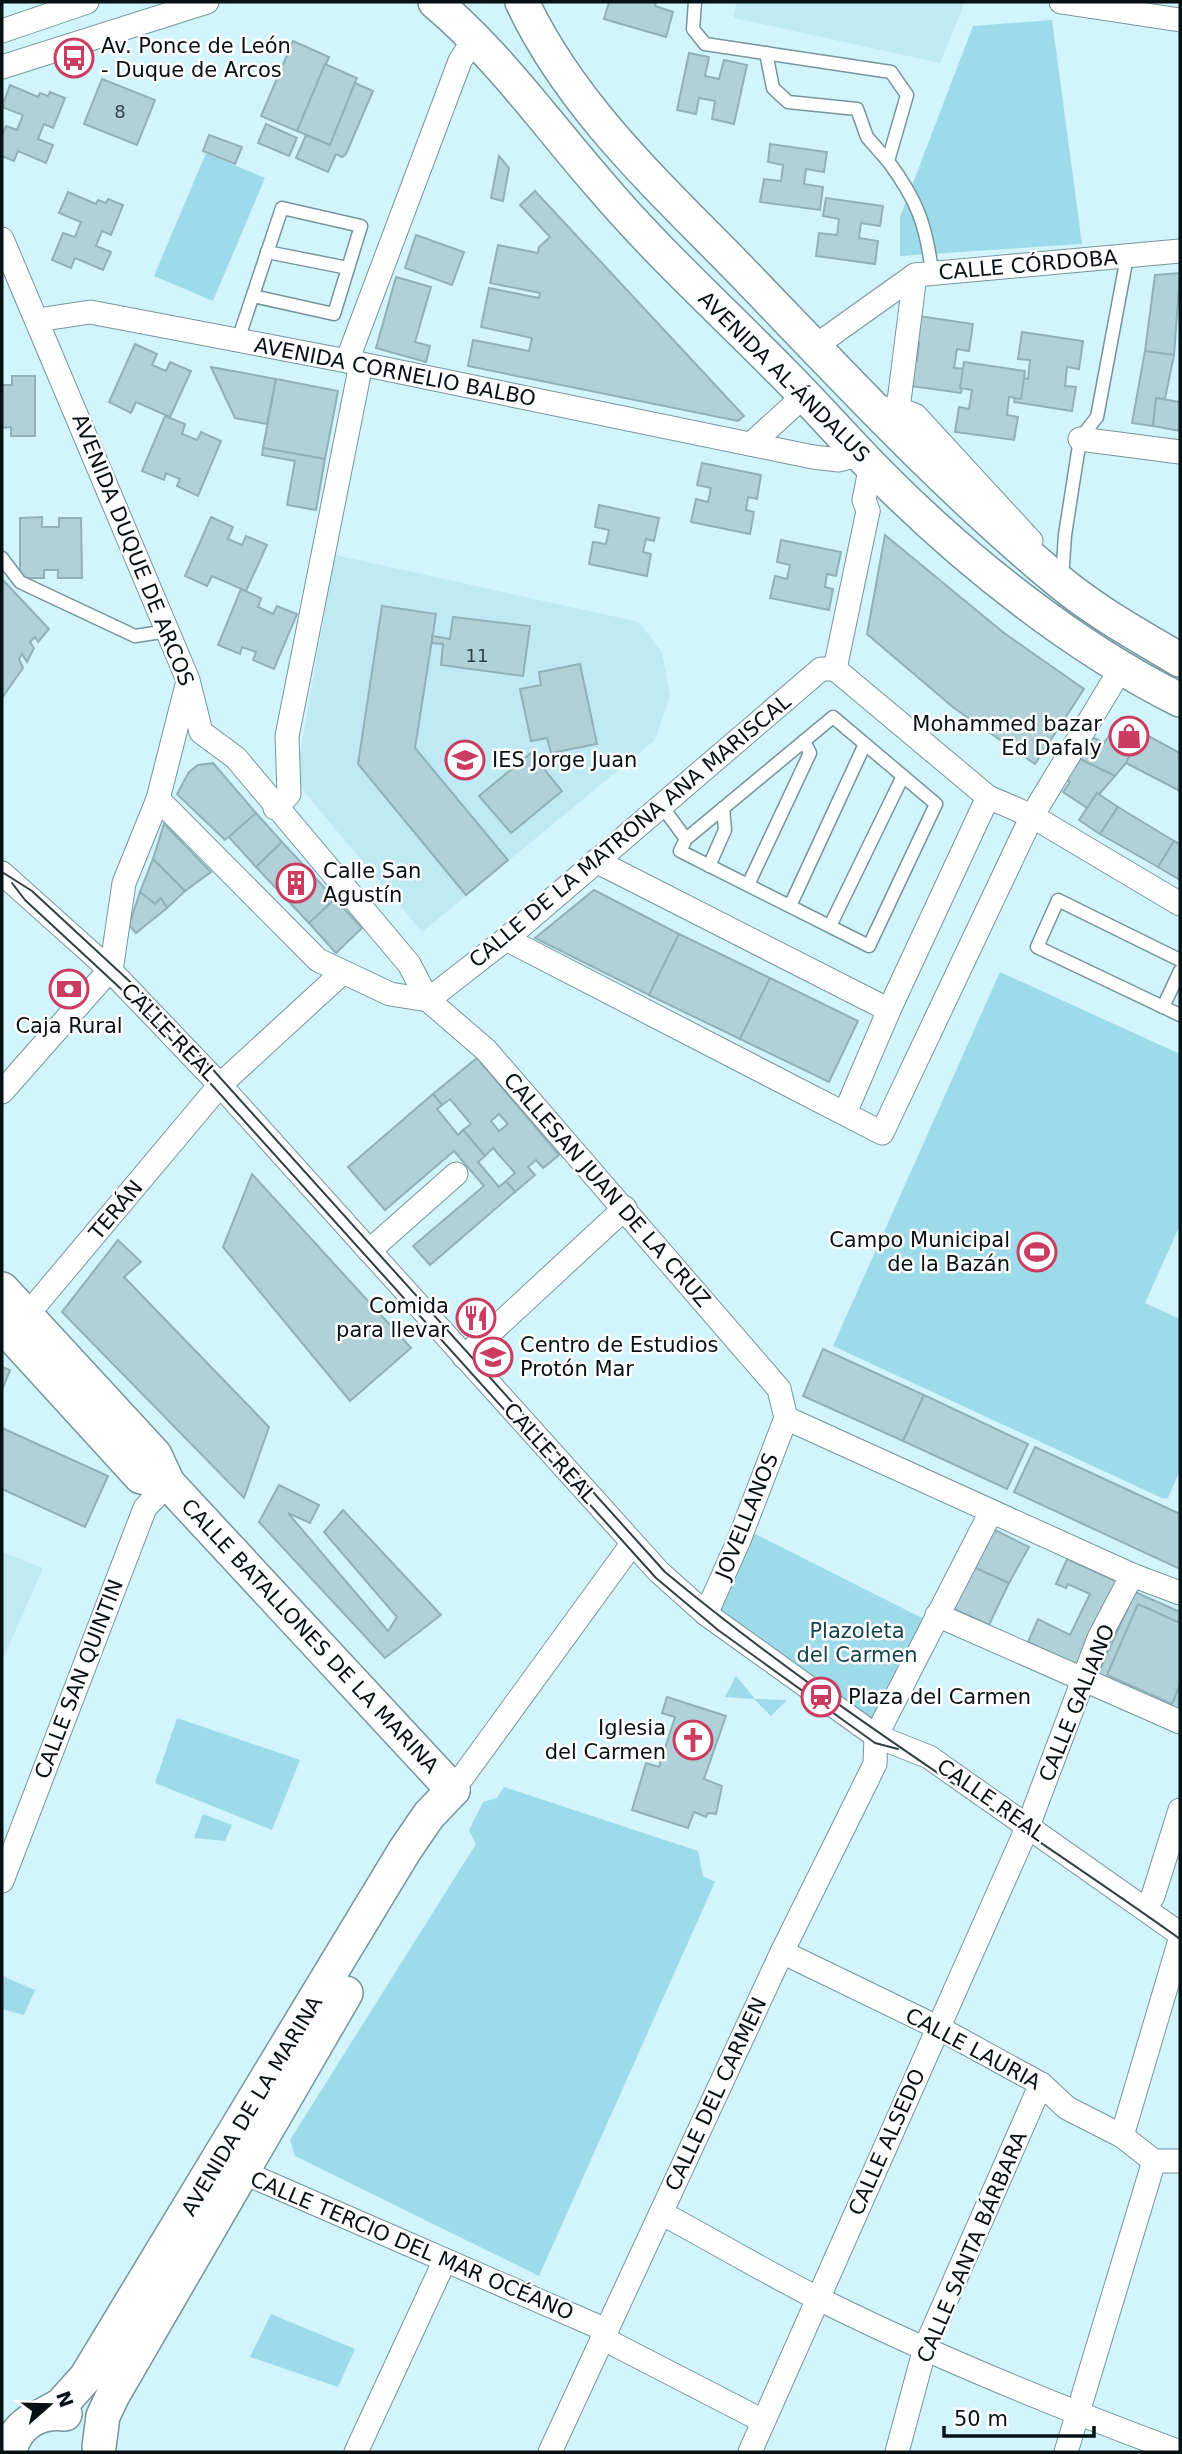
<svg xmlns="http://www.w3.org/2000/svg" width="1182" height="2454" viewBox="0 0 1182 2454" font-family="'DejaVu Sans',sans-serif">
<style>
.built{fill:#bfeaf4}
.green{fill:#9edbea}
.building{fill:#b0d1d8;stroke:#91b1b9;stroke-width:2;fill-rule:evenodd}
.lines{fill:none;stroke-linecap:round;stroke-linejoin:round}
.lane-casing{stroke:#75959c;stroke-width:15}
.street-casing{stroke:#75959c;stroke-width:25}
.secondary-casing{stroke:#75959c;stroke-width:36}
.lane{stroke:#fff;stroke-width:12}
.street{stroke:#fff;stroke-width:23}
.secondary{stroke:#fff;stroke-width:33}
.tram{stroke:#314044;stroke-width:2}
.labels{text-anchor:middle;stroke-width:5;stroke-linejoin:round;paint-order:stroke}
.number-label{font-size:18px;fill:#304145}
.poi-label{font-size:21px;fill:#061114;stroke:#fff;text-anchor:start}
.street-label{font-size:21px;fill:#061114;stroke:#fff}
.park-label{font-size:21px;fill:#12434d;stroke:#fff}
</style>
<rect width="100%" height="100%" fill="#d2f4fc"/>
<g class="built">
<polygon points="737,2 965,2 940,63 734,18"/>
<polygon points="335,555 639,622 662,653 670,696 655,740 422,932 295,781"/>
<polygon points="2,1552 43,1568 2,1661"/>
</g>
<g class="green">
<polygon points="1052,20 1082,244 900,256 900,217 973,26"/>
<polygon points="206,153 265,178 213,301 154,276"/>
<polygon points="1000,972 1180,1054 1180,1225 1145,1303 1180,1319 1180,1470 1168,1498 1162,1498 833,1346"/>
<polygon points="745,1529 926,1620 879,1723 712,1609"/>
<polygon points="736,1676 755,1699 787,1700 771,1716 754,1699 725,1697"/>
<polygon points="177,1718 300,1760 272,1830 155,1783"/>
<polygon points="504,1787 698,1851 703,1876 715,1882 539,2276 295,2156 290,2140 476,1844 469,1830 483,1802 497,1798"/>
<polygon points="203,1814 232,1825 225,1841 194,1838"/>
<polygon points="2,1976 35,1990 24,2015 2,2009"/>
<polygon points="271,2314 355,2349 338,2387 250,2357"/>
</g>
<g class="building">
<polygon points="609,2 656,2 655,6 673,12 666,37 604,19"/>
<polygon points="293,41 329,57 297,131 261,116"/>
<polygon points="689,53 709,57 705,76 719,79 724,60 747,65 734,124 712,119 715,101 699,98 696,114 677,110"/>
<polygon points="325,64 357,78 330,145 297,131"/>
<polygon points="102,79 155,100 137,145 84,124"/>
<polygon points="355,83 373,91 346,154 342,157 336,154 328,172 296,158 306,135 330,145"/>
<polygon points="10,85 38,97 40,93 48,96 50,92 65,98 53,128 44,124 38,139 53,145 46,163 18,151 14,161 2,156 2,135 6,126 17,130 23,115 2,107"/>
<polygon points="266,124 297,138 289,156 258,143"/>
<polygon points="209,135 242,147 235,164 203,151"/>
<polygon points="770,144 827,152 824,172 806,169 804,184 823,187 820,210 760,202 764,179 781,181 783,165 768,162"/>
<polygon points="499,156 509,168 503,201 491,198"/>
<polygon points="535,191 744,416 738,421 468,366 473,340 529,351 532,338 481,327 489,288 539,298 540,293 490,283 498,245 538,253 539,247 550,237 520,205"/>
<polygon points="68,192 96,204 98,200 106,203 108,199 123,205 111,235 102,231 96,246 111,252 103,270 75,258 71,268 52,260 63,233 75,237 81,222 59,213"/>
<polygon points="826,198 883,206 880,226 861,223 859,238 878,241 875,264 816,256 819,233 837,235 839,219 823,216"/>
<polygon points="416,235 464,252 452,285 405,268"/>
<polygon points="1180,273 1174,355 1145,351 1155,275"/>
<polygon points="396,277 431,287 415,342 430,346 426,362 376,348"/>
<polygon points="912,315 973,324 969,351 957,349 954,368 965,369 961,393 903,385 906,360 917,361 919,343 908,341"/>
<polygon points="1022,332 1083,341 1079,369 1067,367 1065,386 1076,387 1072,411 1014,402 1017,377 1028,379 1030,360 1018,359"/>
<polygon points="135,344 157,354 152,365 166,371 170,362 191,371 170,417 136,402 131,413 109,402"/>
<polygon points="1145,351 1174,355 1165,399 1156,398 1153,426 1132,423"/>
<polygon points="964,362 1025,371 1021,399 1009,397 1007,415 1018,417 1014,440 955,432 959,407 969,409 972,390 960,388"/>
<polygon points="211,367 276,379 267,424 235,418"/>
<polygon points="12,376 35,376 35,436 11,436 11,427 2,428 2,385 12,385"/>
<polygon points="276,379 338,391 325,459 263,448"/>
<polygon points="1156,398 1180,402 1180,431 1153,426"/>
<polygon points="165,416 185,424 182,434 197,440 201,432 221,441 198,496 177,486 180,479 166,473 164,480 142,471"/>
<polygon points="263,448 325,459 316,510 287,505 295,461 262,455"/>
<polygon points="702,463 761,475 757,499 748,497 746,510 754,512 750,534 691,522 696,499 708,502 711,488 697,485"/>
<polygon points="599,505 659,518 654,541 646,539 643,552 651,554 647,576 589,564 593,542 606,544 609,530 595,527"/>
<polygon points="42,517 42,527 59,527 59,518 81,518 82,578 58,578 58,570 44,570 44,578 20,578 20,518"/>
<polygon points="211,517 233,527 228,539 242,545 246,536 267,545 246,591 212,576 207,586 185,576"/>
<polygon points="885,535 1004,633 1084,689 1035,764 954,708 867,634"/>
<polygon points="781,540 841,552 836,576 827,574 825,587 833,589 829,610 770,598 775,576 787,579 790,565 777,562"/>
<polygon points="2,579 49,629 38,642 35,637 30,642 34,648 27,662 22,654 19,659 23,668 2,698"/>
<polygon points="241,589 261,598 258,607 273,614 277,606 297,614 274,669 253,660 256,652 242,647 240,654 218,645"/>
<polygon points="382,606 436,614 415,748 508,860 466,895 358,764"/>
<polygon points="453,617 530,626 523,676 441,665 443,644 432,643 432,636 450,639"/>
<polygon points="580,664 597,744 551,753 547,738 531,741 520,689 541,685 539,672"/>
<polygon points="1121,718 1141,732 1126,763 1115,776 1080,759 1092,737 1104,743"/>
<polygon points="1141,732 1180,753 1180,791 1126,763"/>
<polygon points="531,753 562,791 511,833 479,796"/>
<polygon points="1080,759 1115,776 1087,808 1063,792 1070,782 1065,779"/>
<polygon points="213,763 256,813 225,840 177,794 189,772 198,765"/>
<polygon points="1097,793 1118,807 1100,834 1079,820"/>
<polygon points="1118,807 1174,841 1158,867 1100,834"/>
<polygon points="256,813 282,842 256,867 229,837"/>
<polygon points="164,824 211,872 185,891 153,859"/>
<polygon points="1174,841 1180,844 1180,880 1158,867"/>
<polygon points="282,842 335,899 309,923 256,867"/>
<polygon points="153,859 185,891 167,908 161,898 155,904 140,892"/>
<polygon points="594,890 679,934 649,995 535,938"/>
<polygon points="140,892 155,904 161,898 167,908 136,933 129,925"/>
<polygon points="335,899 362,928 336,953 309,923"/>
<polygon points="679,934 770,978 740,1039 649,995"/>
<polygon points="770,978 858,1021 829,1082 740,1039"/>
<path d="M477,1058L559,1155L543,1168L536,1160L528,1167L535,1175L515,1192L506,1181L515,1173L493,1148L485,1156L463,1130L471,1124L450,1099L442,1105L433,1094ZM499,1114L508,1124L499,1131L491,1121Z"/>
<polygon points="433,1094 442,1105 437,1109 458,1135 463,1130 485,1156 478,1162 499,1187 506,1181 515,1192 430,1265 413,1246 484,1186 454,1151 385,1210 348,1167"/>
<polygon points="252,1174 411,1348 350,1401 223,1247"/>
<polygon points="118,1240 141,1262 124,1277 269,1427 244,1498 62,1312"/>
<polygon points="823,1349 924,1395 903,1441 803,1396"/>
<polygon points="2,1367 10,1370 2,1390"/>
<polygon points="924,1395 1028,1444 1007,1489 903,1441"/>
<polygon points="2,1428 108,1476 85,1527 2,1489"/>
<polygon points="1035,1447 1180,1514 1180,1569 1014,1492"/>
<polygon points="279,1485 319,1505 310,1523 288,1513 388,1631 397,1617 324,1532 343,1510 441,1615 385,1658 259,1522"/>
<polygon points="991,1528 1029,1547 1009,1583 971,1566"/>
<polygon points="1067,1559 1120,1583 1082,1667 1028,1642 1038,1619 1070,1635 1090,1594 1068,1584 1066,1588 1056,1584"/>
<polygon points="971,1566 1009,1583 989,1625 952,1608"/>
<polygon points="1135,1592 1180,1612 1179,1710 1098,1674"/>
<polygon points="1138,1604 1180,1623 1180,1684 1172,1704 1107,1675"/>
<polygon points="667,1697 726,1716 704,1779 722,1786 716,1814 708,1813 706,1817 694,1812 688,1828 632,1810 646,1763 659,1767 675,1717 662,1713"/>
</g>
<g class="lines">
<defs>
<g id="lane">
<path d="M695,2L693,29L705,44L891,72L907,95L888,161C917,200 926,224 932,272"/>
<polyline points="766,53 773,88 788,102 857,109 867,137 888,161"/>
<polyline points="267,252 348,268"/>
<polyline points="238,340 282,208 361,226 334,314 253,296"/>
<polyline points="2,558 20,582 135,636 168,631"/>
<polyline points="1062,579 1065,535 1080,439 1097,417 1127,257"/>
<polygon points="833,717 936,804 869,946 680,851 686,839"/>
<polyline points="661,805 686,839"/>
<polyline points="709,866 725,830 723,808"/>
<polyline points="748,885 810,753 804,741"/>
<polyline points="790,906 865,744"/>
<polyline points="830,926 903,776"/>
<polyline points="1180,960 1058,900 1037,947 1180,1015"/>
<polyline points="1163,1007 1180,971"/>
</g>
<g id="street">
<polyline points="1061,2 1180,20"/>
<polyline points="2,31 87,2"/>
<polyline points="2,67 207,2"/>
<polyline points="2,239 188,680 201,732 236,758 409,964 428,1000 486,1050 779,1389 786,1418 1132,1575 1180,1593"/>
<polyline points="38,320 90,312 347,361 813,457 839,460 861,454"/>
<polyline points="814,347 915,275 1180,251"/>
<polyline points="347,361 460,61 475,37"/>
<polyline points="883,408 898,409 915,275"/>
<polyline points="898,409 915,415 1031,541"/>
<polyline points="1080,439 1180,452"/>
<polyline points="751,444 805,395"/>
<polyline points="868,511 864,500 871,465"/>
<polyline points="835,669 988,797 1032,816 1180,904"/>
<polyline points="835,669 868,511"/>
<polyline points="158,799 318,960 390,994 428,1000"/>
<polyline points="275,808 289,794 287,736 361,364"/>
<polyline points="596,861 889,1010 845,1113"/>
<polyline points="2,873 109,969 220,1085 659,1572 706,1614 876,1736 929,1757 1180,1934"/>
<polyline points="506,939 882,1133 1032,816 1122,667"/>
<polyline points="428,1000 506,939 821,669 835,669"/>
<polyline points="889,1010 988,797"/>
<polyline points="2,1092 106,974 112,964 124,883 158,799 187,685"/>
<polyline points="369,1251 456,1174"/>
<polyline points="17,1327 220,1085 342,973"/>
<polyline points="464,1357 625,1208"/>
<polyline points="706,1614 739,1540 786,1418"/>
<polyline points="937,1615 1180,1722"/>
<polyline points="453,1790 632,1544"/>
<polyline points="2,1881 145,1508 168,1483"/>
<polyline points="1146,1907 1153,1896 1180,1810"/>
<polyline points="782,1952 937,2027 1041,2084 1067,2108 1122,2136 1154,2161"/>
<polyline points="1122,2136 1180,1940"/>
<polyline points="1154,2161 1180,2161"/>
<polyline points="231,2167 606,2330"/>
<path d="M661,2213C714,2241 765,2272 819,2299C936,2357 1058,2407 1180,2452"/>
<polyline points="602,2338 763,2421"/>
<polyline points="356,2452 445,2260"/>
<polyline points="550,2452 782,1952 875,1764 876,1736 991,1512"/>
<polyline points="750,2452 1028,1826 1099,1638 1132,1575"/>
<polyline points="897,2452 925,2348 1041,2084"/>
<polyline points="1066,2452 1154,2161"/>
</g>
<g id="secondary">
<path d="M435,2C499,56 546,123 601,186C657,252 721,310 782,372C817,407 849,444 884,479C967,562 1075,648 1180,700"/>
<path d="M522,2C574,112 666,193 749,279C849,383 948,490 1060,582C1096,612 1140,636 1180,660"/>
<polyline points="2,1289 155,1455 168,1483 141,1477 2,1325"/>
<polyline points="168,1483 453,1790"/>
<polyline points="43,2415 61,2405 86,2377 405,1850 429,1815 453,1790"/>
<polyline points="99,2447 103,2416 113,2395 346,1993"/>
<path d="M10,2452C15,2425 38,2411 65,2414"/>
</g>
</defs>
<use href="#lane" class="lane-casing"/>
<use href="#street" class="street-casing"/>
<use href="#secondary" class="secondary-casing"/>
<use href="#lane" class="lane"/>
<use href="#street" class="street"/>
<use href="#secondary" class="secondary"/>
<g class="tram">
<path d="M2,872L32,891L153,1003L665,1572C827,1707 1009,1817 1180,1939"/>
<polyline points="12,883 25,900 147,1013 656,1578 718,1630 875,1743 898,1749"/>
</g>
</g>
<defs>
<symbol id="bus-ring" viewBox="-11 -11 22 22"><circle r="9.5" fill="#fff" stroke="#cb3c60" stroke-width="1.5"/><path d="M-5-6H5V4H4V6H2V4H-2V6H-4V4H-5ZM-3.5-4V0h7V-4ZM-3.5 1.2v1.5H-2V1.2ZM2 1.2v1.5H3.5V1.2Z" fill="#cb3c60"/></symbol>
<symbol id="shop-ring" viewBox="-11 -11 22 22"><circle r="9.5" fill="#fff" stroke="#cb3c60" stroke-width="1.5"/><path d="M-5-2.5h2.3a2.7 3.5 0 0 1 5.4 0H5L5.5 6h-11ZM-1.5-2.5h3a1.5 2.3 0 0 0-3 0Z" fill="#cb3c60"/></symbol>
<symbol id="school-ring" viewBox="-11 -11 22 22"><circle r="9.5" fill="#fff" stroke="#cb3c60" stroke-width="1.5"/><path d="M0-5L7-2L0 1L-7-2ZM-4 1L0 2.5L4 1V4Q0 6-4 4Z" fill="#cb3c60"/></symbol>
<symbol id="building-ring" viewBox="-11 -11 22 22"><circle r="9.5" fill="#fff" stroke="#cb3c60" stroke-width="1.5"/><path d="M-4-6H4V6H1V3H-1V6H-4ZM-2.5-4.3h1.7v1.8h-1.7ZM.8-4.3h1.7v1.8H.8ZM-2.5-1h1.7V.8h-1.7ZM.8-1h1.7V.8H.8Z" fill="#cb3c60"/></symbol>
<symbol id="bank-ring" viewBox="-11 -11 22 22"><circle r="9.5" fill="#fff" stroke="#cb3c60" stroke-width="1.5"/><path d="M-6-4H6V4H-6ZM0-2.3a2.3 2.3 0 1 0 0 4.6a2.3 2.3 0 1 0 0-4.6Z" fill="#cb3c60"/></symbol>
<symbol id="stadium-ring" viewBox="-11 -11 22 22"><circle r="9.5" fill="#fff" stroke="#cb3c60" stroke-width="1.5"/><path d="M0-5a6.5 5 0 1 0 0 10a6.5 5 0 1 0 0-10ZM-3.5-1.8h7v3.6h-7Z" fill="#cb3c60"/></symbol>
<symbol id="restaurant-ring" viewBox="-11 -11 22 22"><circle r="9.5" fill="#fff" stroke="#cb3c60" stroke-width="1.5"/><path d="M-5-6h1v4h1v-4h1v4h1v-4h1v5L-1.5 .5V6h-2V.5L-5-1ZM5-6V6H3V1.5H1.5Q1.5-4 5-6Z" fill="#cb3c60"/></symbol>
<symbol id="university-ring" viewBox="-11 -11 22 22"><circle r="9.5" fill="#fff" stroke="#cb3c60" stroke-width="1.5"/><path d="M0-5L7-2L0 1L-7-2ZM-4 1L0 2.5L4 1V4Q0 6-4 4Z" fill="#cb3c60"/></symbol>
<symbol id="station-ring" viewBox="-11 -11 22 22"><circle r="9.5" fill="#fff" stroke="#cb3c60" stroke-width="1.5"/><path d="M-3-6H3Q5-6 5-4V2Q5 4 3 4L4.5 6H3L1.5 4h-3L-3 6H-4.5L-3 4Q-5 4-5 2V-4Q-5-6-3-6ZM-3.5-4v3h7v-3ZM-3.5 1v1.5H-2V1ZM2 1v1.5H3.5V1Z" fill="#cb3c60"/></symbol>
<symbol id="church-ring" viewBox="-11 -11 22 22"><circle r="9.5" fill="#fff" stroke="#cb3c60" stroke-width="1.5"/><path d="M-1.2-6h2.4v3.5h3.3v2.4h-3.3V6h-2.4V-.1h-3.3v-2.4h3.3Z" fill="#cb3c60"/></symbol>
</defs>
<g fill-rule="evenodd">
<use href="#bus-ring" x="52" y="36" width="44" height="44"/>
<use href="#shop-ring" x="1107" y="714" width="44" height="44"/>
<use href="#school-ring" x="443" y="738" width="44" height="44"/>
<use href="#building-ring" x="274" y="861" width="44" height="44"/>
<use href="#bank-ring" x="47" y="967" width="44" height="44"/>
<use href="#stadium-ring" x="1015" y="1230" width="44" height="44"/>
<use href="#restaurant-ring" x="454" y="1296" width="44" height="44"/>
<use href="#university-ring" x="471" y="1335" width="44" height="44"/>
<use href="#station-ring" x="799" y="1675" width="44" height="44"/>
<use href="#church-ring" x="671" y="1718" width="44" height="44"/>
</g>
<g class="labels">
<g class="number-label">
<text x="120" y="118">8</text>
<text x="477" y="662">11</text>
</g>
<g class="poi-label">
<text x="101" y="53">Av. Ponce de León<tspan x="101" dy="24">- Duque de Arcos</tspan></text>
<text x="1102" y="731" text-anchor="end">Mohammed bazar<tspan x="1102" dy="24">Ed Dafaly</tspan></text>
<text x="492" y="767">IES Jorge Juan</text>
<text x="323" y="878">Calle San<tspan x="323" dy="24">Agustín</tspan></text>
<text x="69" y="1033" text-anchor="middle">Caja Rural</text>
<text x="1010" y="1247" text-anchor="end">Campo Municipal<tspan x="1010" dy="24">de la Bazán</tspan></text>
<text x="449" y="1313" text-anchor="end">Comida<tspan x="449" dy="24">para llevar</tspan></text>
<text x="520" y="1352">Centro de Estudios<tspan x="520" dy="24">Protón Mar</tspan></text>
<text x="848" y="1704">Plaza del Carmen</text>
<text x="666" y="1735" text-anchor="end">Iglesia<tspan x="666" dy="24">del Carmen</tspan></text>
</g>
<g class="street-label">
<text transform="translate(1028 265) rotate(-5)" y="7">CALLE CÓRDOBA</text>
<text transform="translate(395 372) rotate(11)" y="7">AVENIDA CORNELIO BALBO</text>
<text transform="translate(784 377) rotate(45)" y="7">AVENIDA AL-ÁNDALUS</text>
<text transform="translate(133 550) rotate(68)" y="7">AVENIDA DUQUE DE ARCOS</text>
<text transform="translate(630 831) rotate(-40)" y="7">CALLE DE LA MATRONA ANA MARISCAL</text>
<text transform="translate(169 1032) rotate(46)" y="7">CALLE REAL</text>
<text transform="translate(607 1190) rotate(49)" y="7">CALLESAN JUAN DE LA CRUZ</text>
<text transform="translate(116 1210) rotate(-50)" y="7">TERÁN</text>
<text transform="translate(550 1453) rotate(48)" y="7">CALLE REAL</text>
<text transform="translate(747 1516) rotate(-68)" y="7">JOVELLANOS</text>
<text transform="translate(310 1636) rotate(47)" y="7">CALLE BATALLONES DE LA MARINA</text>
<text transform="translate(79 1679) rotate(-69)" y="7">CALLE SAN QUINTIN</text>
<text transform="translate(1077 1703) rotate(-68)" y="7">CALLE GALIANO</text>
<text transform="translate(991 1800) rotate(35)" y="7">CALLE REAL</text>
<text transform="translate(973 2049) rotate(28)" y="7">CALLE LAURIA</text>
<text transform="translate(716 2094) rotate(-65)" y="7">CALLE DEL CARMEN</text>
<text transform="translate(252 2106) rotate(-59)" y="7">AVENIDA DE LA MARINA</text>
<text transform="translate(887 2142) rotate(-66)" y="7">CALLE ALSEDO</text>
<text transform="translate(412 2246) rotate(23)" y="7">CALLE TERCIO DEL MAR OCÉANO</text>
<text transform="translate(972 2247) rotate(-67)" y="7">CALLE SANTA BÁRBARA</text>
</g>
<g class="park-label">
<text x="857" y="1638">Plazoleta<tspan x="857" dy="24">del Carmen</tspan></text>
</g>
</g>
<rect width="1182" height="2454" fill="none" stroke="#061114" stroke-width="7"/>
<g transform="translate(49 2405) rotate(70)" stroke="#ffffff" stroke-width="5" paint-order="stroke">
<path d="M0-5L12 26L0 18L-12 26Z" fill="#061114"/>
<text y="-10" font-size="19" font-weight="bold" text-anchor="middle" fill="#061114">N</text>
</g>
<path d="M944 2426v10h150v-10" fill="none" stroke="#061114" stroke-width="3.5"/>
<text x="954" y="2426" font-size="21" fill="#061114" stroke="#ffffff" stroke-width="5" paint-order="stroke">50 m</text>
</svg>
